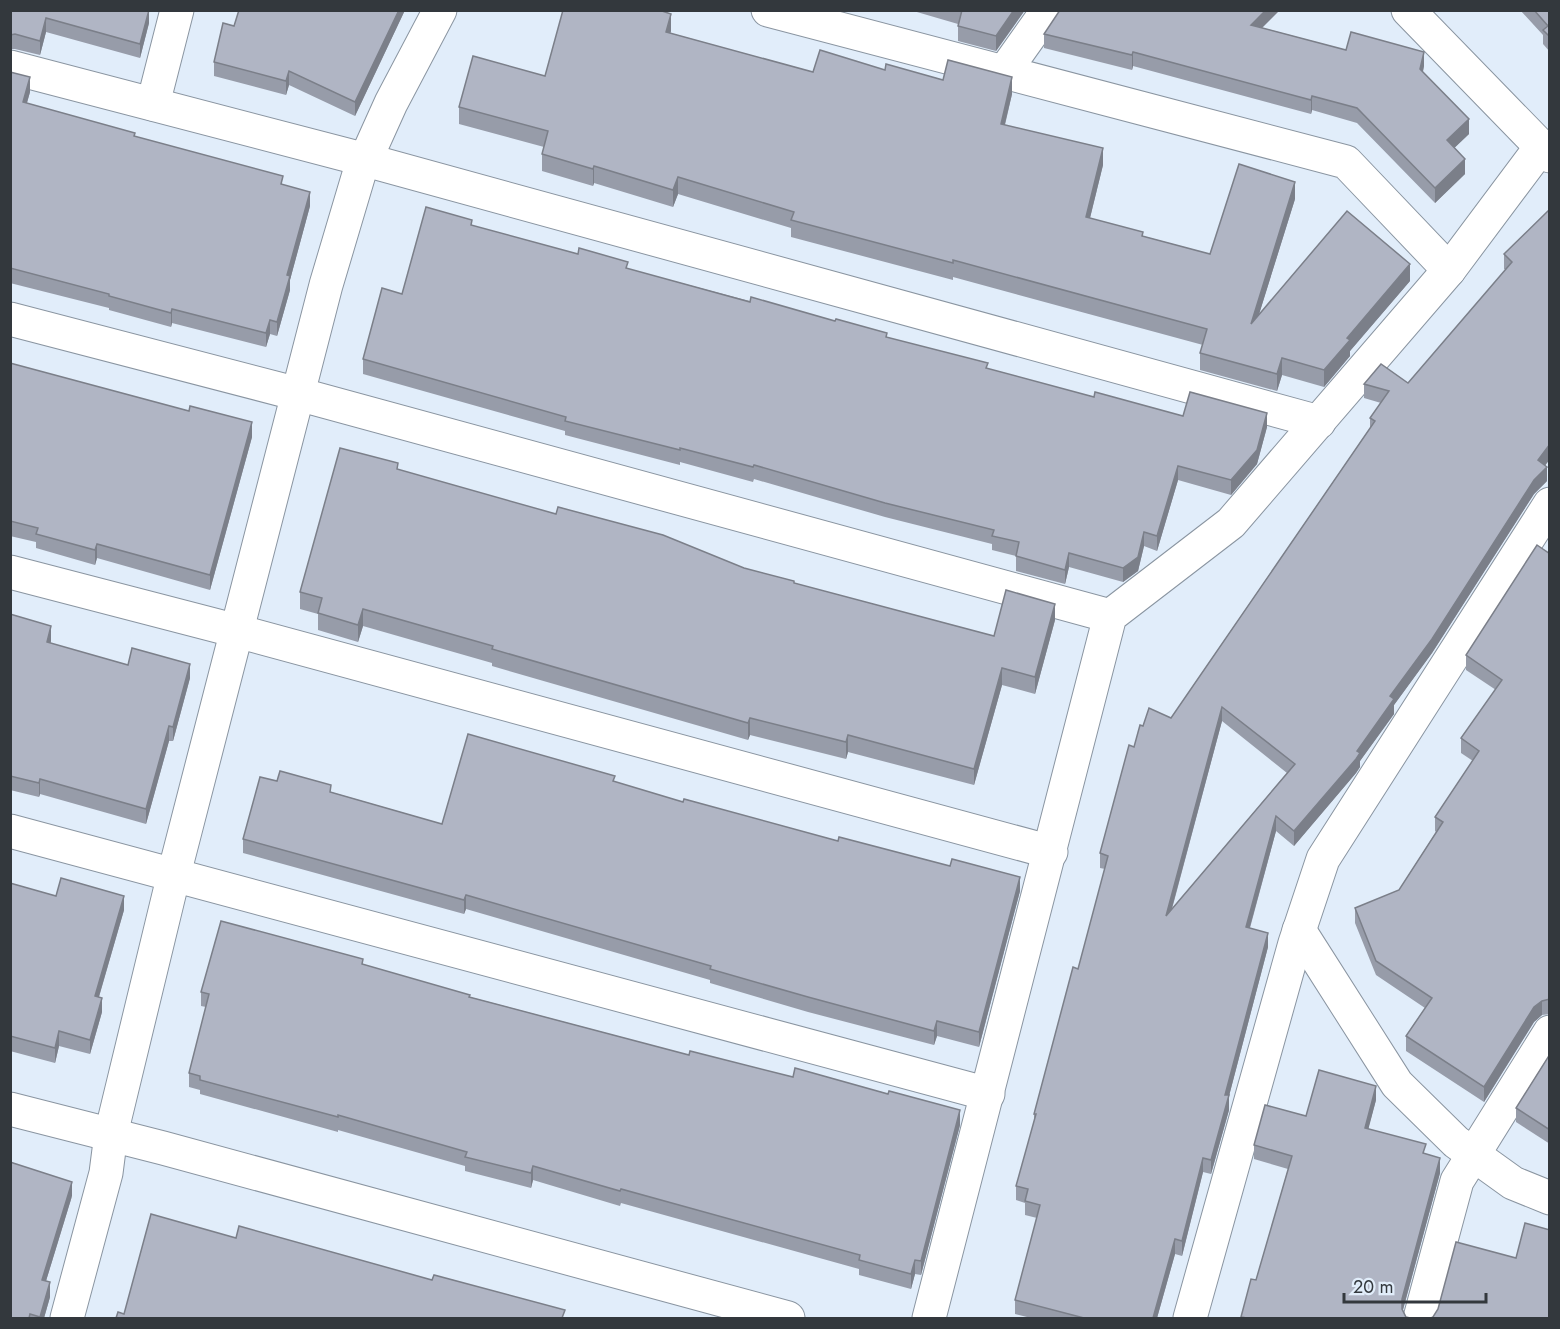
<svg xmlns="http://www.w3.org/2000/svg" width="1560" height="1329" viewBox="0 0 1560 1329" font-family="Jost,sans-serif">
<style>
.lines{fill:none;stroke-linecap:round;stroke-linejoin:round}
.minor-casing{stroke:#8a95a1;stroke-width:35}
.tertiary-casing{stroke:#8a95a1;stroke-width:35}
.minor{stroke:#fff;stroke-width:33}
.tertiary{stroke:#fff;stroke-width:33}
.wall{fill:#979ca9;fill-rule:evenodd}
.shaded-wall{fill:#7b7f89}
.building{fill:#b0b5c4;stroke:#7b7f89;stroke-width:1.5;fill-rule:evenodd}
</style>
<rect width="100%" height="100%" fill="#e1edfa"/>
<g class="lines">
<defs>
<g id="minor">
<polyline points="768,10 1346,162 1449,270"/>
<polyline points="10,67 366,160 1319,422"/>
<polyline points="1004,72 1048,10"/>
<polyline points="153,104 177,10"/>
<polyline points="10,319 298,394 1110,616"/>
<polyline points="10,572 237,631 1051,852"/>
<polyline points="10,831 988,1094"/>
<polyline points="1299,930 1397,1084 1456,1142 1513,1183 1550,1198"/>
<polyline points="67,1318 106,1173 111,1134"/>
<polyline points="929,1318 1110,616 1231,523 1449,270 1541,147"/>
<polyline points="1190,1318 1295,943 1323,859 1550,504"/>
<polyline points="1420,1318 1457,1181 1550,1032"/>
</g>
<g id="tertiary">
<polyline points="1408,10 1550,156"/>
<polyline points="10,1109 163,1148 788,1318"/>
<polyline points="111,1134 174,874 326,285 359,174 391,103 440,10"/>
</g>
</defs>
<use href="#minor" class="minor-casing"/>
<use href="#tertiary" class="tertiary-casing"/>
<use href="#minor" class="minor"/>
<use href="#tertiary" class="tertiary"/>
</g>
<g class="wall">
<polygon points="10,10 149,10 149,23 140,58 46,32 40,55 15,49 10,49"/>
<polygon points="239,10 405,10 355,116 289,85 286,95 214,76 214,62 234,26"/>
<polygon points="910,10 1025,10 996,51 958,41 958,24"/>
<polygon points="1520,10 1550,10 1550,52 1543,44 1543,35"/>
<polygon points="1263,28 1346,50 1424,66 1423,72 1469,134 1454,148 1465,174 1435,203 1357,123 1312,110 1311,114 1133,66 1132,70 1044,48 1044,34"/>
<polygon points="671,31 670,33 813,72 885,70 943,80 1012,94 1005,125 1103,165 1090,218 1143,236 1210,254 1295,199 1259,314 1410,281 1350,351 1350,356 1324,387 1282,375 1277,391 1200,370 1200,353 1203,345 953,277 953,280 791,237 791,228 678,194 673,207 594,183 593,186 542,171 542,154 544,147 459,124 459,107"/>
<polygon points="10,72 30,92 27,103 283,185 310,206 290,280 290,290 277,336 270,334 266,347 172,323 171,327 109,310 109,308 10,283"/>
<path d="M1550,209V459L1545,465L1547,481L1534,494L1432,653L1394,705V714L1360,761V767L1356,773L1294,846L1276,831L1250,928L1268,947L1229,1096V1110L1211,1174L1203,1172L1182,1256L1175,1254L1157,1318H1031L1015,1314V1300L1037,1218L1025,1215V1203L1016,1200V1186L1034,1124V1114L1078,969L1105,869L1100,868V853L1134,747L1143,726L1171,718L1370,428V418L1381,403L1364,398V384L1408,383L1506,270L1504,269V254ZM1222,721L1287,773L1172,909Z"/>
<polygon points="472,226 628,269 887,337 988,369 1094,397 1183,416 1267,427 1257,464 1231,495 1178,480 1157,551 1144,546 1138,571 1123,582 1069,567 1065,584 1016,571 1016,556 992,550 992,544 885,517 754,479 753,482 680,462 680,465 565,435 565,431 363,374 363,359 402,294"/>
<polygon points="10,363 252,437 210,590 97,558 95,565 36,548 36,542 10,536"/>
<polygon points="398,470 744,568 794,583 994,636 1055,620 1035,694 1002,685 974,785 848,752 846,759 750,735 748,740 492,666 492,663 363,626 358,642 318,630 318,614 300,609 300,592"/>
<polygon points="1550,554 1550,1014 1542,1015 1534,1022 1484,1102 1406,1051 1406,1036 1425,1008 1376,975 1355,923 1355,908 1399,890 1436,832 1435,831 1435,817 1473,761 1461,753 1461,738 1496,690 1466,670 1466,655"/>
<polygon points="10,614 51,641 50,643 128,665 190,678 173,741 169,741 146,824 40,794 39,797 10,790"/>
<polygon points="615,782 683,802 1020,891 979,1047 937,1036 934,1045 808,1012 710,983 710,980 466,909 464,914 243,853 243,839 331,792 442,824"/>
<polygon points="10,883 56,896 124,910 99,997 102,1012 90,1054 59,1046 55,1063 10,1051"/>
<polygon points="363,964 470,997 689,1055 960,1125 921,1275 915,1274 911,1289 859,1275 859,1269 621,1203 620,1206 533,1180 531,1188 465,1171 465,1166 338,1130 338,1132 200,1094 200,1090 189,1087 189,1073 206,1007 201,1006 201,992"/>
<polygon points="1550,1054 1550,1144 1516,1122 1516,1108"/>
<polygon points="1376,1100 1368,1129 1426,1154 1440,1173 1403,1310 1406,1317 1410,1318 1241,1318 1256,1280 1288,1169 1254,1159 1254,1145"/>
<polygon points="72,1196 46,1281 50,1297 44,1318 10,1318"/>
</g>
<g class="shaded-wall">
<polygon points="149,10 149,23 140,58 140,44"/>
<polygon points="399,10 405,10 355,116 355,102"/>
<polygon points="1014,10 1025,10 996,51 996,36"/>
<polygon points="1266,10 1280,10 1251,39 1251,25"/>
<polygon points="671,14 671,31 666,49 666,32"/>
<polygon points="46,18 46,32 40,55 40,41"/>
<polygon points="1133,52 1133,66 1132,70 1132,55"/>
<polygon points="1424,52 1424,66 1420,83 1420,69"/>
<polygon points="289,71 289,85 286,95 286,81"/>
<polygon points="30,77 30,92 23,116 23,102"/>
<polygon points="1012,77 1012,94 1001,140 1001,124"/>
<polygon points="1312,96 1312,110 1311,114 1311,100"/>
<polygon points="1469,119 1469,134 1447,155 1447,140"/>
<polygon points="1103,148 1103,165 1086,234 1086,217"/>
<polygon points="1465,159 1465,174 1435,203 1435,188"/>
<polygon points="594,166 594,183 593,186 593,169"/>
<polygon points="678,177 678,194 673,207 673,190"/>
<polygon points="1295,182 1295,199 1251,340 1251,324"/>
<polygon points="310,192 310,206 290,280 290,290 277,336 277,322 287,275"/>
<polygon points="1410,264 1410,281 1350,351 1350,356 1324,387 1324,370 1347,338"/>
<polygon points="172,309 172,323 171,327 171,313"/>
<polygon points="270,320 270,334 266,347 266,333"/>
<polygon points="1282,358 1282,375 1277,391 1277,374"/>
<polygon points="1267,413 1267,427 1257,464 1231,495 1231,480"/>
<polygon points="252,422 252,437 210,590 210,575"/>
<polygon points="1550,444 1550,459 1538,475 1538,460"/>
<polygon points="1178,466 1178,480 1157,551 1157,536"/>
<polygon points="1547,467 1547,481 1534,494 1432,653 1394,705 1394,714 1360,761 1360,767 1356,773 1294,846 1294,831 1357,751 1390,696 1534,480"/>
<polygon points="1144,532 1144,546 1138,571 1123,582 1123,568"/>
<polygon points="97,544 97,558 95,565 95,550"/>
<polygon points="1069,553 1069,567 1065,584 1065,570"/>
<polygon points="1055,604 1055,620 1035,694 1035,677"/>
<polygon points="363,609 363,626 358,642 358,625"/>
<polygon points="51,626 51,641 47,656 47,642"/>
<polygon points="190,664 190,678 173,741 173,727"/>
<polygon points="1002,668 1002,685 974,785 974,769"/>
<polygon points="1222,707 1222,721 1166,930 1166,916"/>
<polygon points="750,718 750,735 748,740 748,723"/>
<polygon points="169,726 169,741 146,824 146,809"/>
<polygon points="848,735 848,752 846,759 846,742"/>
<polygon points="40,779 40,794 39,797 39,783"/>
<polygon points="1276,816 1276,831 1246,941 1246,927"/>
<polygon points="1020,877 1020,891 979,1047 979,1032"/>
<polygon points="466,895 466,909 464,914 464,900"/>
<polygon points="124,896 124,910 95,1010 95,996"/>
<polygon points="1268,933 1268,947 1229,1096 1229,1110 1211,1174 1211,1160 1225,1095"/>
<polygon points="102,998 102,1012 90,1054 90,1040"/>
<polygon points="1542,1001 1542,1015 1534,1022 1484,1102 1484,1087 1534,1007"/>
<polygon points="937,1021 937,1036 934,1045 934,1031"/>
<polygon points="59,1031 59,1046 55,1063 55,1048"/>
<polygon points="1376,1086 1376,1100 1365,1142 1365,1128"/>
<polygon points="960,1110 960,1125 921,1275 921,1261"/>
<polygon points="1203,1158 1203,1172 1182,1256 1182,1241"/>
<polygon points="1440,1158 1440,1173 1402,1313 1402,1299"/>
<polygon points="533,1166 533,1180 531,1188 531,1173"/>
<polygon points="72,1182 72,1196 42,1294 42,1280"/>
<polygon points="1175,1239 1175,1254 1157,1318 1153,1318"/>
<polygon points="915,1260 915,1274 911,1289 911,1274"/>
<polygon points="50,1282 50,1297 44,1318 40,1318"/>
</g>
<g class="building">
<polygon points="10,10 149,10 140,44 46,18 40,41 15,34 10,35"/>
<polygon points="239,10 399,10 355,102 289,71 286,81 214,62 223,23 234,26"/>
<polygon points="563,10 659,10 671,14 666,32 813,72 820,50 885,70 886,64 943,80 948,60 1012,77 1001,124 1103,148 1086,217 1143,232 1142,236 1210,254 1239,164 1295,182 1251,324 1347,211 1410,264 1347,338 1350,340 1324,370 1282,358 1277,374 1200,353 1207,329 953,260 953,263 791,220 794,212 678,177 673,190 594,166 593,169 542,154 548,131 459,107 473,56 545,76"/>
<polygon points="962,10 1014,10 996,36 958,26"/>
<polygon points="1060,10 1266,10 1251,25 1346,50 1351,32 1424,52 1420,69 1469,119 1447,140 1465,159 1435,188 1357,108 1312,96 1311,100 1133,52 1132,55 1044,34"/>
<polygon points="1534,10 1550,10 1550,37 1543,30 1548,26"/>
<polygon points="10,72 30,77 23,102 135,133 134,136 283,176 281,184 310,192 287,275 290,276 277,322 270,320 266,333 172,309 171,313 109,296 109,294 10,268"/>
<polygon points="426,207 472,220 471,225 578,254 579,248 628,262 626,268 750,302 751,297 835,321 836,319 887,333 886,337 988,363 986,368 1094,397 1095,392 1183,416 1190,392 1267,413 1257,450 1231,480 1178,466 1157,536 1144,532 1138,557 1123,568 1069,553 1065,570 1016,556 1019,542 992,536 994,530 885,503 754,465 753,467 680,448 680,450 565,421 566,417 363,359 382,288 402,294"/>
<path d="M1550,209V444L1538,460L1547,467L1534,480L1432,639L1390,696L1394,699L1357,751L1360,753L1356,759L1294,831L1276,816L1246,927L1268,933L1225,1095H1229L1211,1160L1203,1158L1182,1241L1175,1239L1153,1318H1084L1015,1300L1040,1205L1025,1201L1028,1189L1016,1186L1036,1114H1034L1073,967L1078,969L1108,856L1100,853L1129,745L1134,747L1140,725L1143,726L1149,708L1171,718L1375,421L1370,418L1389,391L1364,384L1381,364L1408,383L1512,262L1504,254ZM1222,707L1295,764L1166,916Z"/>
<polygon points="10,363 189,411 190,406 252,422 210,575 97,544 95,550 36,534 38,528 10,521"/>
<polygon points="340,448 398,463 397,469 556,514 558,507 663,535 744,568 794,581 794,583 994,636 1006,590 1055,604 1035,677 1002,668 974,769 848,735 846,742 750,718 748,723 492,649 493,646 363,609 358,625 318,613 322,598 300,592"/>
<polygon points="1537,545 1550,554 1550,999 1542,1001 1534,1007 1484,1087 1406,1036 1432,998 1376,961 1355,908 1399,890 1443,822 1435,817 1479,751 1461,738 1502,680 1466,655"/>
<polygon points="10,614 51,626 47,642 128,665 132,648 190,664 173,727 169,726 146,809 40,779 39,783 10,776"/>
<polygon points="468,734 615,776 613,781 683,802 684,799 838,841 839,837 950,866 952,859 1020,877 979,1032 937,1021 934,1031 808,997 710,969 711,966 466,895 464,900 243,839 260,777 277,781 280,771 331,785 330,792 442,824"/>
<polygon points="61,878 124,896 95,996 102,998 90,1040 59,1031 55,1048 10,1036 10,883 56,896"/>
<polygon points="221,921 363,959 362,964 470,995 469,997 689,1055 690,1051 793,1077 795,1068 888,1094 889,1091 960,1110 921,1261 915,1260 911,1274 859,1260 860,1255 621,1189 620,1191 533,1166 531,1173 465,1157 467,1152 338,1115 338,1117 200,1080 200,1076 189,1073 209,994 201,992"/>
<polygon points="1550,1054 1550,1130 1516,1108"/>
<polygon points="1319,1070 1376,1086 1365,1128 1426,1144 1423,1153 1440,1158 1402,1299 1402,1309 1406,1317 1410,1318 1247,1318 1241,1317 1251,1279 1256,1280 1292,1156 1254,1145 1265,1105 1306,1116"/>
<polygon points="10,1162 72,1182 42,1280 50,1282 40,1317 30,1314 29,1318 10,1318"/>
<polygon points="151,1214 236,1238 239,1226 432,1280 434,1275 565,1310 562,1318 116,1318 118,1312 124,1314"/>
<polygon points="1525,1223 1550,1230 1550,1318 1431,1318 1433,1317 1438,1309 1456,1242 1516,1258"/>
</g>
<rect width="1560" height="1329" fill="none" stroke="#33383d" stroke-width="24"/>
<path d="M1344 1293v9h142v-9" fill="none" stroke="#33383d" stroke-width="3"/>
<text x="1353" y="1293" font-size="18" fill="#33383d" stroke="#e1edfa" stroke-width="4.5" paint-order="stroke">20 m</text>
</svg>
